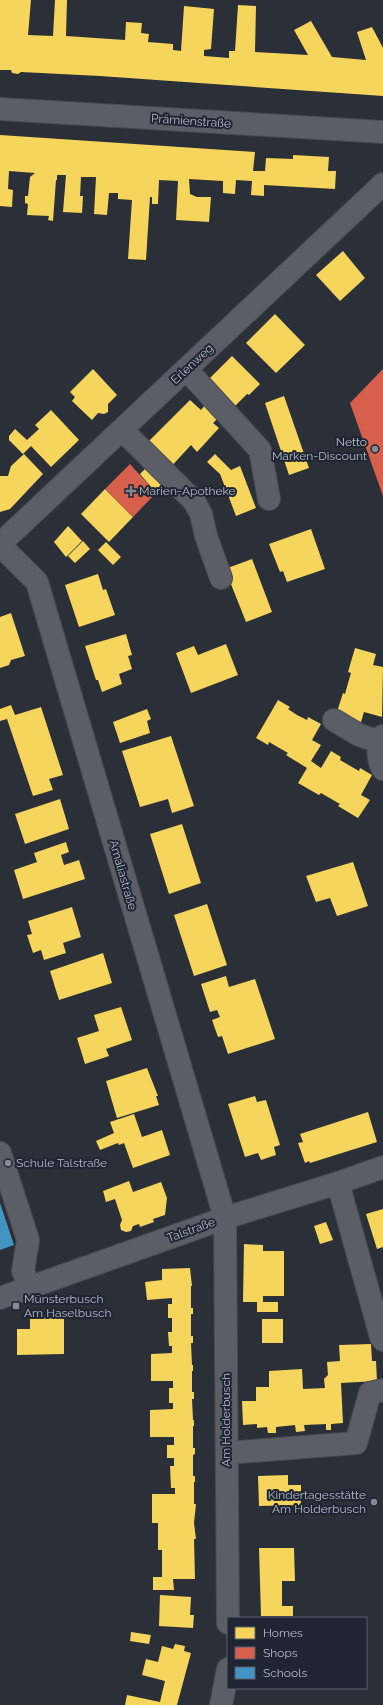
<svg xmlns="http://www.w3.org/2000/svg" width="383" height="1705" viewBox="0 0 383 1705" font-family="Raleway,sans-serif">
<style>
.homes{fill:#f6d55c}
.shops{fill:#d6604d}
.schools{fill:#4393c3}
.lines{fill:none;stroke-linecap:round;stroke-linejoin:round}
.minor-casing{stroke:#474a51;stroke-width:24}
.minor{stroke:#5b5e66;stroke-width:22}
.poi-dot{fill:#858a96;stroke:#1f2532;stroke-width:1.5}
.labels{text-anchor:middle;stroke-width:4;stroke-linejoin:round;paint-order:stroke}
.street-label{font-size:12px;fill:#b6bbc8;stroke:#1f2532}
.poi-label{font-size:12px;fill:#b6bbc8;stroke:#1f2532;text-anchor:start}
</style>
<rect width="100%" height="100%" fill="#2b2f38"/>
<g class="homes">
<polygon points="0,0 31,0 28,35 53,36 55,0 67,0 66,36 125,40 126,22 142,23 141,33 149,34 148,42 173,44 173,50 181,51 184,6 214,9 211,49 204,50 204,56 229,58 229,51 235,51 238,5 256,6 255,52 308,55 294,30 311,21 332,57 366,60 357,32 372,27 383,48 383,96 100,76 21,72 18,74 12,73 11,70 0,70"/>
<polygon points="0,135 255,152 253,171 265,171 266,158 293,159 293,155 329,157 328,171 336,171 335,189 264,185 264,196 251,195 252,181 236,180 235,194 223,193 223,181 189,179 190,194 197,197 211,197 209,222 176,220 178,181 159,180 158,204 152,204 152,197 150,197 146,260 128,259 132,200 118,199 118,193 109,193 107,215 94,214 96,177 81,177 80,196 83,196 82,213 63,212 66,175 57,175 57,180 56,180 53,221 48,220 49,216 27,215 28,204 25,203 25,196 28,196 30,177 35,173 9,171 8,189 13,190 12,207 0,206"/>
<polygon points="343,251 365,278 340,301 316,275"/>
<polygon points="275,314 305,345 276,373 246,343"/>
<polygon points="232,356 260,384 249,395 247,394 235,406 209,379"/>
<polygon points="93,369 117,395 108,404 108,412 104,414 98,413 92,420 72,401 75,397 70,392"/>
<polygon points="284,396 309,468 289,475 265,403"/>
<polygon points="190,400 201,410 205,405 218,418 213,423 219,428 197,452 191,445 168,470 144,446"/>
<polygon points="51,410 79,440 51,467 31,446 23,454 9,440 9,436 15,429 27,440 39,429 35,425"/>
<polygon points="24,454 43,474 10,509 0,512 0,476 8,476 11,466"/>
<polygon points="215,454 231,470 240,466 256,508 236,516 220,474 207,462"/>
<polygon points="146,468 164,485 156,493 140,474"/>
<polygon points="105,489 133,517 109,542 81,514"/>
<polygon points="68,526 82,541 66,557 54,542"/>
<polygon points="311,529 325,569 287,582 283,571 280,572 269,544"/>
<polygon points="83,541 90,549 75,563 68,556"/>
<polygon points="106,542 121,557 113,565 98,550"/>
<polygon points="252,559 272,612 246,622 225,569"/>
<polygon points="98,574 103,590 106,589 115,615 79,627 65,585"/>
<polygon points="11,613 25,656 11,660 9,665 0,668 0,617"/>
<polygon points="126,634 132,655 128,656 132,669 119,674 122,684 102,692 98,680 96,680 85,646"/>
<polygon points="226,644 238,675 191,693 176,653 194,646 198,655"/>
<polygon points="355,648 376,654 373,665 383,667 382,717 364,712 361,722 336,715 343,693 345,694 348,683 351,673 348,672"/>
<polygon points="278,700 290,707 288,709 297,715 307,720 308,717 321,724 312,740 321,745 311,761 321,768 331,751 341,757 340,760 359,771 360,768 372,775 361,795 370,800 358,818 338,806 340,804 321,793 319,795 298,783 307,768 286,755 288,753 269,742 268,745 256,738"/>
<polygon points="11,705 15,715 41,707 63,775 49,779 53,790 33,796 7,719 0,721 0,709"/>
<polygon points="147,709 151,719 147,721 150,733 120,743 113,722"/>
<polygon points="171,736 194,806 172,813 168,799 140,807 122,751"/>
<polygon points="60,799 69,829 25,844 15,814"/>
<polygon points="182,824 201,883 169,894 150,834"/>
<polygon points="66,842 69,852 61,855 64,865 79,860 85,879 23,899 14,870 37,862 34,853"/>
<polygon points="353,862 368,906 337,916 330,898 316,902 306,876"/>
<polygon points="207,904 227,965 194,976 174,915"/>
<polygon points="72,907 81,937 63,943 66,953 44,960 41,950 33,953 27,935 32,934 28,921"/>
<polygon points="103,953 112,983 59,1000 50,971"/>
<polygon points="226,976 229,987 255,979 275,1039 228,1054 222,1036 218,1037 212,1020 220,1017 217,1010 210,1012 201,984"/>
<polygon points="121,1007 132,1040 106,1049 109,1056 85,1064 77,1038 99,1031 94,1015"/>
<polygon points="147,1068 158,1096 156,1096 159,1105 117,1118 106,1081"/>
<polygon points="255,1096 257,1102 266,1100 280,1145 274,1147 276,1155 261,1160 258,1153 245,1157 228,1104"/>
<polygon points="368,1112 377,1142 310,1163 309,1161 305,1163 298,1143 303,1142 300,1134"/>
<polygon points="134,1114 142,1137 162,1130 170,1155 133,1168 124,1143 119,1145 118,1143 100,1150 96,1141 114,1133 110,1122"/>
<polygon points="129,1181 133,1192 161,1182 167,1198 165,1215 153,1219 154,1222 140,1227 139,1224 133,1226 131,1231 126,1232 121,1230 120,1225 122,1220 115,1199 106,1202 103,1191"/>
<polygon points="383,1209 383,1247 377,1249 366,1214"/>
<polygon points="326,1222 333,1240 320,1244 314,1226"/>
<polygon points="244,1244 263,1245 263,1251 284,1251 284,1296 263,1296 263,1302 278,1302 278,1312 257,1312 257,1302 243,1302"/>
<polygon points="190,1268 192,1286 191,1286 191,1308 193,1308 193,1314 191,1314 191,1336 193,1336 193,1343 191,1343 192,1365 193,1365 193,1371 192,1371 192,1392 194,1392 194,1399 192,1399 193,1420 194,1420 194,1426 193,1426 193,1448 195,1448 195,1454 193,1455 193,1476 195,1476 195,1482 194,1482 194,1504 196,1504 194,1523 196,1539 194,1539 195,1579 173,1579 174,1590 153,1590 153,1577 162,1577 162,1550 158,1550 158,1523 152,1523 152,1494 175,1494 175,1488 171,1488 170,1466 174,1466 174,1458 167,1458 167,1445 174,1445 174,1437 150,1437 150,1410 173,1409 173,1403 169,1403 169,1388 173,1388 173,1381 151,1381 151,1354 172,1353 172,1346 169,1346 168,1332 172,1332 172,1318 168,1318 168,1304 172,1304 172,1298 147,1300 145,1282 162,1280 162,1269"/>
<polygon points="64,1318 64,1354 17,1355 17,1329 30,1329 30,1319"/>
<rect x="262" y="1319" width="21" height="24"/>
<polygon points="371,1344 372,1361 376,1361 377,1381 341,1383 343,1423 331,1424 331,1430 326,1430 326,1424 304,1425 305,1431 296,1432 295,1425 286,1426 276,1427 276,1433 268,1433 267,1427 257,1428 257,1424 243,1425 242,1401 256,1401 256,1387 269,1387 269,1371 302,1369 303,1389 325,1388 324,1379 328,1375 327,1362 340,1361 339,1345"/>
<polygon points="288,1475 288,1485 301,1485 301,1505 259,1506 258,1476"/>
<polygon points="259,1548 294,1548 295,1581 282,1581 282,1606 293,1606 293,1616 261,1616"/>
<polygon points="160,1595 191,1597 190,1615 194,1615 193,1628 159,1626"/>
<polygon points="131,1632 151,1635 149,1644 130,1641"/>
<polygon points="175,1644 185,1646 184,1651 191,1653 177,1705 125,1705 127,1695 160,1702 165,1681 142,1675 146,1659 158,1662 162,1646 173,1649"/>
</g>
<g class="shops">
<polygon points="383,369 383,496 350,403"/>
<polygon points="130,464 156,493 133,517 105,489"/>
</g>
<polygon class="schools" points="0,1203 14,1245 0,1250"/>
<g class="lines">
<defs>
<g id="minor">
<polyline points="0,109 383,132"/>
<polyline points="186,369 260,450 269,499"/>
<polyline points="122,430 194,501 201,514 206,536 221,578"/>
<polyline points="0,544 383,184"/>
<polyline points="0,545 37,582 225,1218 228,1623"/>
<polyline points="334,720 359,735 380,742"/>
<path d="M383,736C377,746 377,759 383,769"/>
<polyline points="0,1153 28,1240 23,1271 30,1287"/>
<polyline points="338,1183 381,1337 383,1340"/>
<polyline points="0,1298 225,1218 338,1183 383,1167"/>
<polyline points="227,1453 356,1443 370,1393 383,1390"/>
<polyline points="221,1705 228,1669"/>
</g>
</defs>
<use href="#minor" class="minor-casing"/>
<use href="#minor" class="minor"/>
</g>
<g class="poi-dot">
<circle cx="375" cy="449" r="4"/>
<path d="M129 485h4v4h4v4h-4v4h-4v-4h-4v-4h4z"/>
<circle cx="8" cy="1163" r="4"/>
<rect x="12" y="1302" width="8" height="8" rx="2"/>
<circle cx="374" cy="1502" r="4"/>
</g>
<g class="labels">
<g class="street-label">
<text transform="translate(191 121) rotate(4)" y="4">Prämienstraße</text>
<text transform="translate(192 364) rotate(-43)" y="4">Erlenweg</text>
<text transform="translate(123 875) rotate(74)" y="4">Amaliastraße</text>
<text transform="translate(191 1230) rotate(-20)" y="4">Talstraße</text>
<text transform="translate(226 1420) rotate(-90)" y="4">Am Holderbusch</text>
</g>
<g class="poi-label">
<text x="367" y="446" text-anchor="end">Netto<tspan x="367" dy="14">Marken-Discount</tspan></text>
<text x="139" y="495">Marien-Apotheke</text>
<text x="16" y="1167">Schule Talstraße</text>
<text x="24" y="1303">Münsterbusch<tspan x="24" dy="14">Am Haselbusch</tspan></text>
<text x="366" y="1499" text-anchor="end">Kindertagesstätte<tspan x="366" dy="14">Am Holderbusch</tspan></text>
</g>
</g>
<rect x="227" y="1617" width="140" height="72" fill="#1f2532" stroke="#5b616e"/>
<rect x="235" y="1627" width="20" height="12" fill="#f6d55c" stroke="#5b616e"/>
<text x="263" y="1637" font-size="12" fill="#b6bbc8">Homes</text>
<rect x="235" y="1647" width="20" height="12" fill="#d6604d" stroke="#5b616e"/>
<text x="263" y="1657" font-size="12" fill="#b6bbc8">Shops</text>
<rect x="235" y="1667" width="20" height="12" fill="#4393c3" stroke="#5b616e"/>
<text x="263" y="1677" font-size="12" fill="#b6bbc8">Schools</text>
</svg>
